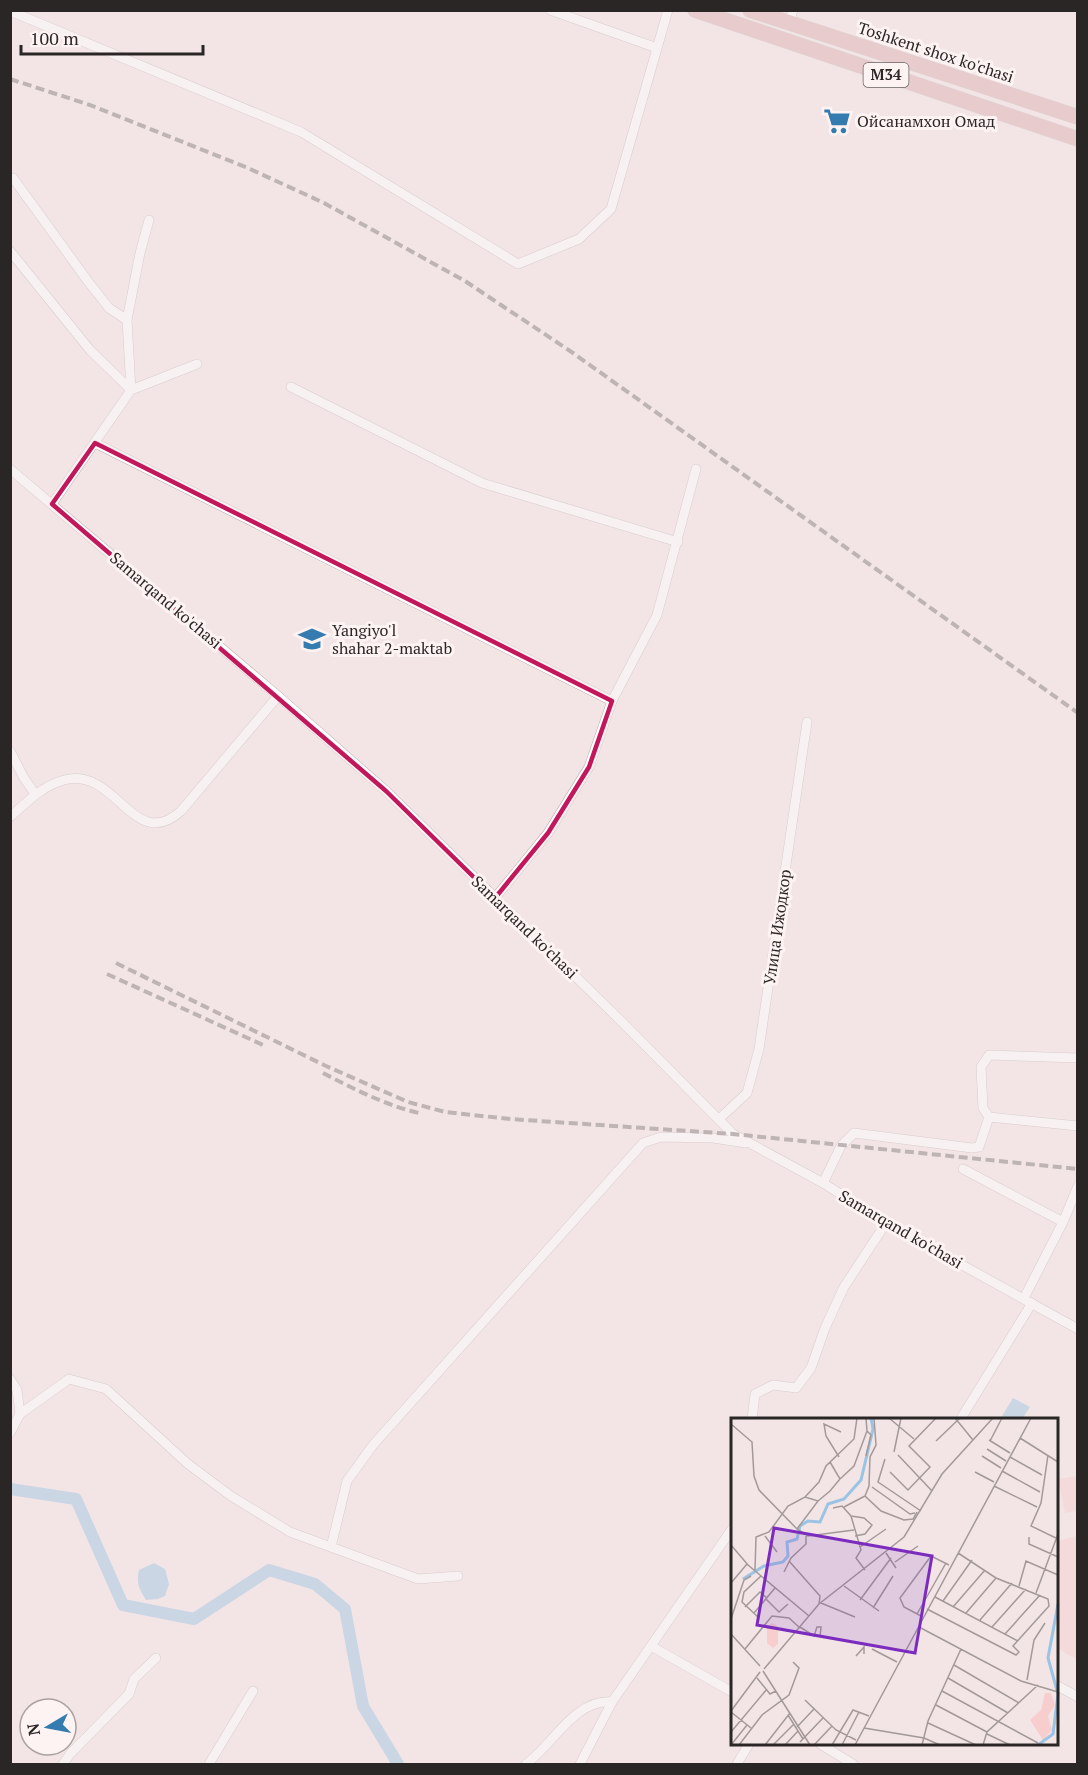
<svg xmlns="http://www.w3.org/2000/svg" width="1088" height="1775" viewBox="0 0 1088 1775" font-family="'PT Serif',serif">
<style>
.green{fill:#f7cdce}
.water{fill:#9bc3e4}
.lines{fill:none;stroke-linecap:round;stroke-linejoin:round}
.canal{stroke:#9bc3e4;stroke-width:12}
.street-casing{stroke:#baadad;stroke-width:10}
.primary-casing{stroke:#c8c7c7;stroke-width:16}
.street{stroke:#fff;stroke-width:9}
.primary{stroke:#dbabad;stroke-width:15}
.rail{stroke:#817878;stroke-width:4;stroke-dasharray:9 4.5;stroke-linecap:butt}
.marked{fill:none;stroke:#c2185b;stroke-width:4.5;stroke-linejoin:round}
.labels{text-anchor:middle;stroke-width:6;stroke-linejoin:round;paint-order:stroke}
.shield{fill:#fef3f3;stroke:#6a6464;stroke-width:1.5}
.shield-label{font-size:15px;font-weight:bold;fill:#2b2626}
.street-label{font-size:16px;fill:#2b2626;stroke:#fef3f3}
.poi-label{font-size:16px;fill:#2b2626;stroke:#fef3f3;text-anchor:start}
.inset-river{fill:none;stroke:#9bc3e4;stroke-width:3}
.inset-road{fill:none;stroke:#a39999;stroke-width:1.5}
.view{fill:#7b2cbf;fill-opacity:0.15;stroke:#7b2cbf;stroke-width:3}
.inset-edge{fill:none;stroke:#2b2626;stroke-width:3}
</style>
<rect width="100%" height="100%" fill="#f3e5e5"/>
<g class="green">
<polygon points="1077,1476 1077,1511 1065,1513 1058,1479"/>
<polygon points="1077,1536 1078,1536 1077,1659 1068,1655 1056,1647 1057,1541"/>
</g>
<g class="water">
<polygon points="1013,1398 1030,1407 1022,1419 1000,1419"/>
<path d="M154,1563L165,1569L169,1584L165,1596L158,1599L146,1600C139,1589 136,1583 139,1570Z"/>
</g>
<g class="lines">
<polyline class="canal" points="10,1489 76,1499 123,1605 194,1619 269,1570 315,1584 345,1609 363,1706 398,1764"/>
<defs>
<g id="street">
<polyline points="550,10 657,48"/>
<polyline points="10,11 301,132 518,264 579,239 611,209 668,10"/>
<polyline points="789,23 793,10"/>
<polyline points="13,178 87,280 109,308 127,320"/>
<polyline points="10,251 90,350 131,390"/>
<polyline points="291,387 482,483 678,542"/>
<polyline points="131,390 127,320 140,253 149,220"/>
<polyline points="95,443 612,701"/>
<polyline points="10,469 278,696 386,791 620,1020 733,1134 823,1183 886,1223 1078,1329"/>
<polyline points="52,504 131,390 197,364"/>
<polyline points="10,751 24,778 35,794"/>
<path d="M10,817C27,802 42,786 64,780C117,766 133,854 181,811L278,696"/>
<polyline points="495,898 548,833 589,767 612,701 657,615 696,469"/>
<polyline points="1078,1058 989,1055 981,1067 983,1108 989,1117 1078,1126"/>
<polyline points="719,1119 747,1093 759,1049 807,722"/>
<polyline points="963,1169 1063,1222"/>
<polyline points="823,1183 841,1146 854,1133 972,1148 979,1147 989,1117"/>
<polyline points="1024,1298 1063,1222 1078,1186"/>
<polyline points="10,1379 17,1390 20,1414"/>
<polyline points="752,1420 755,1394 773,1385 796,1388 811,1368 825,1328 844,1287 886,1223"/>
<polyline points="960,1420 1032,1303"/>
<polyline points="10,1433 20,1414 69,1379 106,1389 188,1464 231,1496 290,1532 418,1579 458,1576"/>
<polyline points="331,1547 347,1481 373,1445 643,1143 661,1137 713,1138 746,1143"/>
<polyline points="651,1646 732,1692"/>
<polyline points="1056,1685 1078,1697"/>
<polyline points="820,1744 853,1764"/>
<polyline points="63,1764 70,1754 129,1694 134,1679 156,1658"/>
<polyline points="209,1764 253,1691"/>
<path d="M526,1764C553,1745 574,1699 612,1702"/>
<polyline points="580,1764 612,1702 732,1529"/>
<polyline points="737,1764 749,1744"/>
</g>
<g id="primary">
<polyline points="695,10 1078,139"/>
<polyline points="750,10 1078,117"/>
</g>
</defs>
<use href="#street" class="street-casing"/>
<use href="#primary" class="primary-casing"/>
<use href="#street" class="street"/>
<use href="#primary" class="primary"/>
<g class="rail">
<polyline points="10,79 90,105 248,168 324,203 465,281 573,353 1078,713"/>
<polyline points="116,963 326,1066 408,1102 445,1112 510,1119 733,1134 1078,1169"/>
<polyline points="107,974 263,1045"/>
<path d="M323,1073C354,1089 385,1105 419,1113"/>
</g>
</g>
<path d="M0 0H1088V1775H0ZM95,443L612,701L589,767L548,833L495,898L386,791L52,504Z" fill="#f3e5e5" fill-opacity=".55" fill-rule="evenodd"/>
<path class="marked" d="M95,443L612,701L589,767L548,833L495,898L386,791L52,504Z"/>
<defs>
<symbol id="supermarket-bare" viewBox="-9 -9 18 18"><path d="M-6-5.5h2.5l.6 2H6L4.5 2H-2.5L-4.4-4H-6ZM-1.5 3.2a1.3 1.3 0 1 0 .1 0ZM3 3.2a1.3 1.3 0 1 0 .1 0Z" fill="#347baf" stroke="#fef3f3" stroke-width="2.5" paint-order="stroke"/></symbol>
<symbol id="school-bare" viewBox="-9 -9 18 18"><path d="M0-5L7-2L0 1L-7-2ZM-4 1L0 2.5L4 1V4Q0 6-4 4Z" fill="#347baf" stroke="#fef3f3" stroke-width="2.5" paint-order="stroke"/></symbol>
</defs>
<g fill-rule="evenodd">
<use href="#supermarket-bare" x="818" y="102" width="38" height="38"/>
<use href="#school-bare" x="293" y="620" width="38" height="38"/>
</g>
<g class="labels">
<rect class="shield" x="863.5" y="63" width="45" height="24" rx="4.5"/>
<g class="shield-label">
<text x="886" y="80">M34</text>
</g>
<g class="street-label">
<text transform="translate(936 52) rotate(18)" y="6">Toshkent shox ko'chasi</text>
<text transform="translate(166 600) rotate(40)" y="6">Samarqand ko'chasi</text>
<text transform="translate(525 927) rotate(44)" y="6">Samarqand ko'chasi</text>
<text transform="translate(777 927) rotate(-82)" y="6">Улица Ижодкор</text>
<text transform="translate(901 1229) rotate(30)" y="6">Samarqand ko'chasi</text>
</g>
<g class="poi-label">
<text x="857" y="127">Ойсанамхон Омад</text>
<text x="332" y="636">Yangiyo'l<tspan x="332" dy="18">shahar 2-maktab</tspan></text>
</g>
</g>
<g transform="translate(731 1418)">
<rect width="327" height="327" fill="#f3e5e5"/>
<path d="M41,205L47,208V226L42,230L36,225V209ZM314,275H320L324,287L317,298L321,312L312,322L299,302L310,292Z" fill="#f7cdce"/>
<path class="inset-river" d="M12,161L33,148L52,144L57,138L56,124L66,121L69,108L77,103L89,104L97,86L113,81L130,62L142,11L140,0M307,327L322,316L327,276L317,240L327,186"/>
<path class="inset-road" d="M143,0L145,27L139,39L138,68L134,78L150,93L173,102L182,101L186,94M158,0L183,21M224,0L242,22M0,6L21,24L23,58L28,72L66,111L77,118L123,112M289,20L327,44M258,22L279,35M205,23L229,0M259,23L271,0M256,31L275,43M163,34L170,0M167,37L201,73M317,37L310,85L300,108L327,121M135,38L140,17L136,13M251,38L270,50M108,39L95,18L93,6L110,14M279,39L311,57M154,41L147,64L190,93M271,53L309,74M159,54L177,72L199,49L178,28L205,0M244,54L263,64M109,61L123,48L136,13L135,0M263,68L306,89M141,69L179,96L184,95M74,79L88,64L95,48L123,21L126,0M113,89L134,78M102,90L111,88L120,98L130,132L125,140L134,152M120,98L133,100L141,107L134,116L124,118M66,111L87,83M34,118L46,134M298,119V126L327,139M0,127L17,147L78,198M129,129L155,111M155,135L165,150M58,143L89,178L88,186M164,144L187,128M24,152L25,119L38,114L57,88L74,79L87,83L99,73L109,61L99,44M53,154L60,140L75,126V118M0,165L16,146M113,168L148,193M288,168L295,143L327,157M305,175L327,116M204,179L287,223M35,181L48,194L57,186M129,182L160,140M212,183L241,142M90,185L124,199M14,189L29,174L36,180M222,189L254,152M142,190L162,158M196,191L285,237L288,234L282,228L318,188L317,181L265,160L227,135M23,195L44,170M235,195L265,160M186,196L215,145M190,198L173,189L169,180L200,138L218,147M27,199L11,184L13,174L30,158M0,201L13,162L20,158M249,202L281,165M69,209L83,218L86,209H90L89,219M188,209L290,263L327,274M261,209L295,171M0,216L29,248M274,216L309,177M14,231L41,198L58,200L69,210M141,231L166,244M125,238L133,229V236M223,247L288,285M33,251L88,186L173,119L211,56L262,0M32,253L79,327M26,260L39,276L45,273M217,260L277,295M296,262L303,222L314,205M211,273L307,325M74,282L105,312L125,322M205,287L256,314M0,293L29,254M0,294L20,310M57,297L72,321M197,305L245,327M66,309L83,291M133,310L193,320L209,327M0,314L36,271M256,316L279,327M69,324L92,300M0,327L16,307M8,327L31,297L58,277L68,250L62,244M34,327L59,295M42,327L63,306M54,327L67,313M83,327L101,308M101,327L122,292L138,298M111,327L128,294M124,327L300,0M191,327L197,303L230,231M252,327L256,314L307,267"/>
<path class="view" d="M43,110L201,138L184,235L26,207Z"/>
<rect width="327" height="327" class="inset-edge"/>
</g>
<rect width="1088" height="1775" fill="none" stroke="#2b2626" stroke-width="24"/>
<g transform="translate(48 1727) rotate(260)"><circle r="28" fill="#fef3f3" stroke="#aaa1a1" stroke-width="1.5"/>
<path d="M0-4.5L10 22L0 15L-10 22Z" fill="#347baf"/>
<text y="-9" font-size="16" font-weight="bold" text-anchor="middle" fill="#2b2626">N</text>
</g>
<path d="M21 45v9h182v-9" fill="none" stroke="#2b2626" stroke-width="3"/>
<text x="30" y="45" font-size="18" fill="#2b2626" stroke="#fef3f3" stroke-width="4.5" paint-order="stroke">100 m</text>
</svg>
